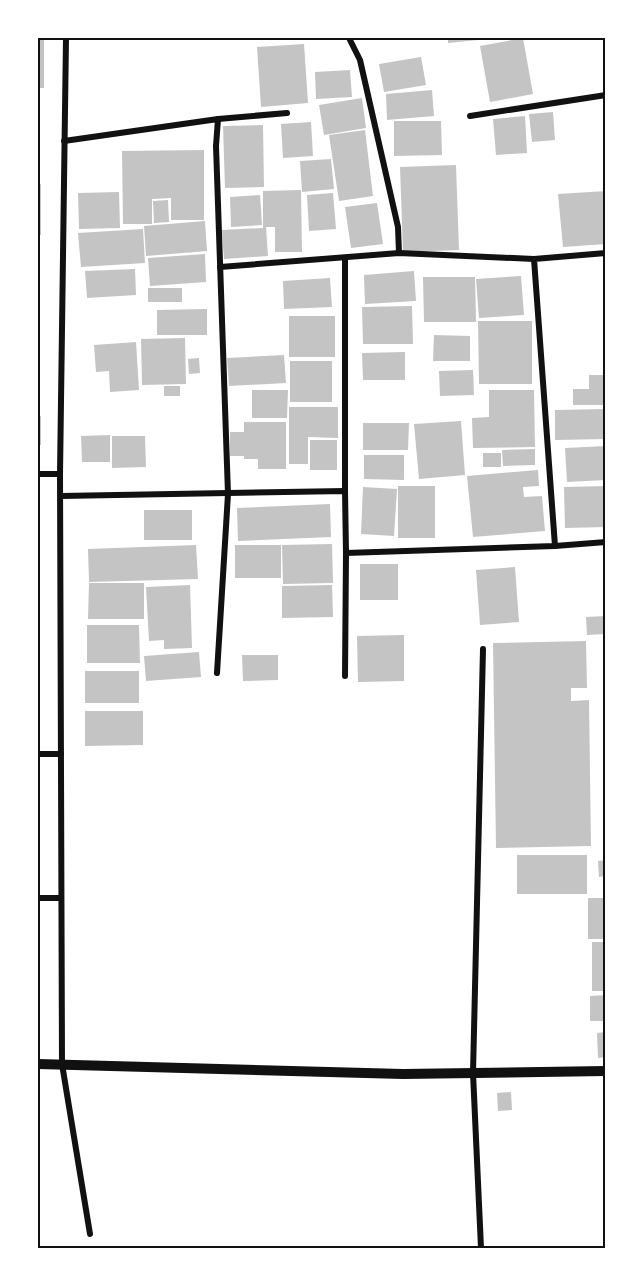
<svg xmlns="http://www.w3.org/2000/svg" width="643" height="1286" viewBox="0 0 643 1286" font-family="'Space Grotesk',sans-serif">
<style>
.building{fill:#c4c4c4}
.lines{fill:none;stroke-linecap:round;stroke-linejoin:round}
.minor{stroke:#111;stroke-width:6}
.tertiary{stroke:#111;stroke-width:10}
.neatline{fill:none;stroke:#111;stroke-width:2}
</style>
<rect width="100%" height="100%" fill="#fff"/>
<g class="building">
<rect x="38" y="38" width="6" height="50"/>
<polygon points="448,38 488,38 488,39 448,43"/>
<polygon points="523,38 533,94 490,102 480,46"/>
<polygon points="304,44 308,103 261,107 257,47"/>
<polygon points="421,57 426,85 384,92 379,64"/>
<polygon points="350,70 352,97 316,99 315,72"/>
<polygon points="432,90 434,116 387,120 386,94"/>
<polygon points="362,98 366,128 324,135 319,105"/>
<polygon points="553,112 555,140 532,142 529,114"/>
<polygon points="525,116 527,153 496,155 493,119"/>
<polygon points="394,121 441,121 442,155 394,156"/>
<polygon points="311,122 313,156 283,158 281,124"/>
<polygon points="263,125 264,187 225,188 223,126"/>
<polygon points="365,130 373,196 339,201 329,135"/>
<polygon points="204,150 204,220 171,220 171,198 152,199 152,224 123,224 122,151"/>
<polygon points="331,159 334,189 302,192 300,161"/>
<polygon points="456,165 459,250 403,252 400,167"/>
<rect x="38" y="184" width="3" height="51"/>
<polygon points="301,190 302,252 275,252 275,227 266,227 268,256 224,259 222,230 263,228 263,191"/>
<polygon points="606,191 606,244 563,247 558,194"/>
<polygon points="119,192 120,228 79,229 78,193"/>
<polygon points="333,193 336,229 309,231 307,195"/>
<polygon points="260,195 262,225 231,227 230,197"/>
<polygon points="168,200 169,222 154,223 153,201"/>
<polygon points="377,203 383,244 351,248 345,207"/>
<polygon points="205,221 207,251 146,256 144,226"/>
<polygon points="143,229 145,263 81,267 78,233"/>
<polygon points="205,254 206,282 150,286 148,258"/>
<polygon points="135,269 136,295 87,298 85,271"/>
<polygon points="414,271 416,301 365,304 364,275"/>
<polygon points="521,276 524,315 479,318 476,279"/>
<polygon points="423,277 475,277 476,322 424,322"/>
<polygon points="330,278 332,307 284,309 283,281"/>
<rect x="148" y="288" width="34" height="14"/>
<polygon points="412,306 413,344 363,344 362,307"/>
<polygon points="207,309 207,335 157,335 157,310"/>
<rect x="289" y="316" width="46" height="41"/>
<polygon points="478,321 532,321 532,384 479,384"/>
<polygon points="434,335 470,336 470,361 433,361"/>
<polygon points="185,338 186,384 142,385 141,339"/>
<polygon points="136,342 139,390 110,392 109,371 96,372 94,345"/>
<polygon points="405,352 405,380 363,380 362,353"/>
<polygon points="284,355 286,383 229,386 227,358"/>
<polygon points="199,358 200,373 189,374 188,359"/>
<rect x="290" y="361" width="42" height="41"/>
<polygon points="473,370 474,395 440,396 439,371"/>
<polygon points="589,375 606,375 606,405 573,405 573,389 589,389"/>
<rect x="164" y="386" width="16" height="10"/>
<polygon points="252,390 288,390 287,418 252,418"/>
<polygon points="489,390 534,390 535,447 473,448 472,418 489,417"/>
<polygon points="289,407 338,407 338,438 308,437 308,464 289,464"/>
<polygon points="606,409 606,439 555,440 555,410"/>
<rect x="38" y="416" width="3" height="29"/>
<polygon points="461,421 465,475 419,479 414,424"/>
<polygon points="244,422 286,422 286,469 258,469 258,459 244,459 244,456 230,456 230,432 244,432"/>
<polygon points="363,423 409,423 408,450 363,450"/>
<polygon points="110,435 110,462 82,462 81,436"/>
<polygon points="112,436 145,436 146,467 112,468"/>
<rect x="310" y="440" width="27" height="30"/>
<polygon points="606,446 606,480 567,482 565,448"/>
<polygon points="535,449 535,465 503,466 502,450"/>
<rect x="483" y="453" width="18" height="14"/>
<polygon points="364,455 404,455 404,480 364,479"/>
<polygon points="538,470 539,486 523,487 524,497 542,496 545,531 473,537 467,476"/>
<rect x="398" y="486" width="37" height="52"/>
<polygon points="606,486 606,527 565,528 564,487"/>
<polygon points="363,487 397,489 394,536 361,534"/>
<polygon points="330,504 331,537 238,541 237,508"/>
<rect x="144" y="510" width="48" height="30"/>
<polygon points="332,544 333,583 283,584 282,545"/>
<polygon points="196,545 198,579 89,582 88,549"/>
<rect x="235" y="545" width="46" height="33"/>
<rect x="360" y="564" width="38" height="36"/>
<polygon points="515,567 519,622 480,625 476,570"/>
<polygon points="89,583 144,583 144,619 88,619"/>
<polygon points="190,585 192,648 164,649 164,640 149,641 146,587"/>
<polygon points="332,585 333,617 282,618 282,586"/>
<polygon points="606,616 606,634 587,635 586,617"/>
<polygon points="87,625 139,625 140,663 87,663"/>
<polygon points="404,635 404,681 358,682 357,636"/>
<polygon points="586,641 587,688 571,688 571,701 589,700 591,846 496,848 493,643"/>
<polygon points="199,652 201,677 146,681 144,656"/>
<polygon points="242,655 278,655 278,680 243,681"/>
<rect x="85" y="671" width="54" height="32"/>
<polygon points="85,711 143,711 143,745 85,746"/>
<rect x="517" y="855" width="70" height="39"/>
<polygon points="606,860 606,876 599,877 598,861"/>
<rect x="588" y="898" width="18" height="41"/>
<rect x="592" y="942" width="14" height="49"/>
<polygon points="606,995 606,1021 590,1021 590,996"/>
<polygon points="606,1032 606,1057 598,1058 597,1033"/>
<polygon points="511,1092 512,1110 498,1111 497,1093"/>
</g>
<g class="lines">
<g class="minor">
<polyline points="66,38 60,474 62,1064 90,1234"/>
<polyline points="349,38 360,60 398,227 399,253"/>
<polyline points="470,116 606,95"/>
<polyline points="218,119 287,113"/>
<polyline points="64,141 218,119 216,146 228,494 217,673"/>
<polyline points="345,258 345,491"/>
<polyline points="220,267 399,253 534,259"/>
<polyline points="38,474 60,474"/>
<polyline points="61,496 345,491 346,553 555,546 606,542"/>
<polyline points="555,546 534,259 606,253"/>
<polyline points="345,676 346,553"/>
<polyline points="38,754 61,754"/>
<polyline points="38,898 61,898"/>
<polyline points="481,1248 473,1073 483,649"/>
</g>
<polyline class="tertiary" points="38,1064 403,1074 606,1071"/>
</g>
<rect width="643" height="1286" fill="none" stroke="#ffffff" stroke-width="78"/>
<rect x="39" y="39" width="565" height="1208" class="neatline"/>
</svg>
